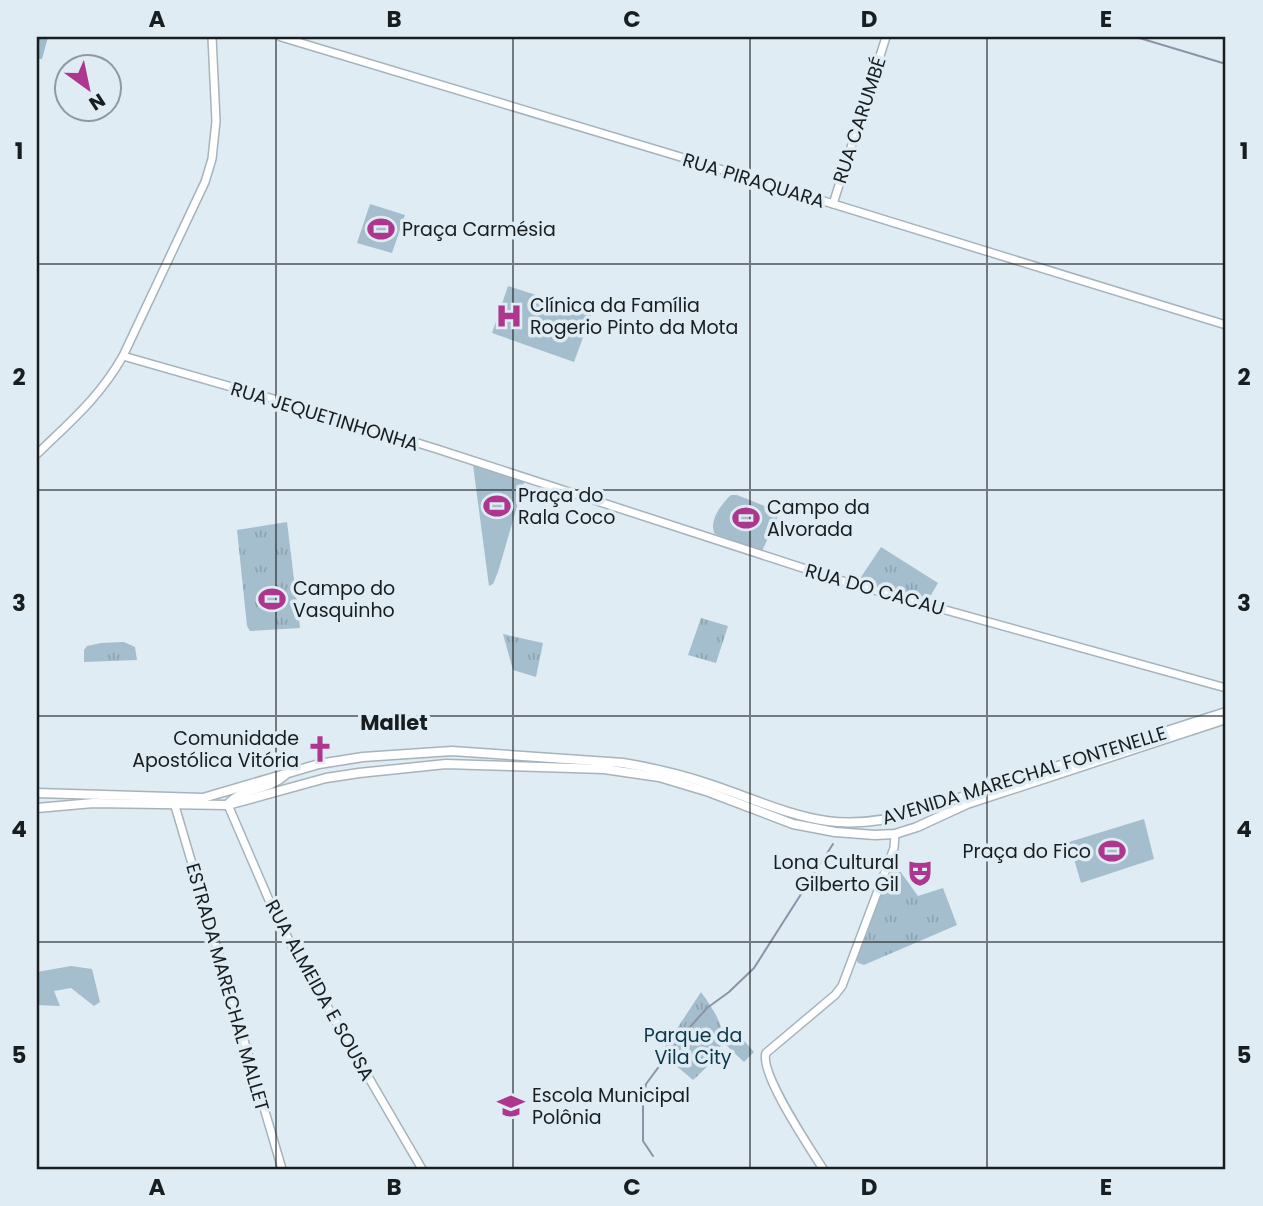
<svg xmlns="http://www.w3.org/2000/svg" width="1263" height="1206" viewBox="0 0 1263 1206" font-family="Poppins,sans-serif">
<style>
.grass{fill:#a5becd}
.forest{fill:url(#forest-crowns)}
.park{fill:url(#park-tufts)}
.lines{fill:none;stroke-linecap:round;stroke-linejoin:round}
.stream{stroke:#8c93a8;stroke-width:2}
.secondary-casing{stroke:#a7b3ba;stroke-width:10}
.primary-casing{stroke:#a7b3ba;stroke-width:11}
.secondary{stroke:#fff;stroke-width:7}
.primary{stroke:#fff;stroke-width:8}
.grid{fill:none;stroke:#181d1f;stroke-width:2;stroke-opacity:0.55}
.labels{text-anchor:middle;stroke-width:7;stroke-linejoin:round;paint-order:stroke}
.street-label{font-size:19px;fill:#181d1f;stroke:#dfecf4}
.poi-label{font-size:19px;fill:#181d1f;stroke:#dfecf4;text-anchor:start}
.park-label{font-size:19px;fill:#0b374b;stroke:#dfecf4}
.neighbourhood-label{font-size:21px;font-weight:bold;fill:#181d1f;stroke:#dfecf4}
.neatline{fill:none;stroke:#181d1f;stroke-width:2.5}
.grid-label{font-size:23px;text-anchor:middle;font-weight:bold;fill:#181d1f}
</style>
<defs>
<pattern id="forest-crowns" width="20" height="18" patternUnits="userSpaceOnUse" patternTransform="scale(1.75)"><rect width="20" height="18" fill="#9dbdcf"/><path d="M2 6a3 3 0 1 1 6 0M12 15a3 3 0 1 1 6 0" fill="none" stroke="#86a2b1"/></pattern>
<pattern id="park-tufts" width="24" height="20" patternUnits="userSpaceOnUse" patternTransform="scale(1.75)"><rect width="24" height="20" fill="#a5becd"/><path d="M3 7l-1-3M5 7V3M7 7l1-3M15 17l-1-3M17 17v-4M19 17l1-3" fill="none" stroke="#8da3b0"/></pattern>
</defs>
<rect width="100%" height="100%" fill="#dfecf4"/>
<g class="grass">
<polygon points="370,204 405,215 392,253 357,243"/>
<polygon points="508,286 592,313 574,362 492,333"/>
<polygon points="473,465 525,479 498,572 493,584 489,586"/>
<path d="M731,495H737L780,512L762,551L715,534C708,522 721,504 731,495Z"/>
<polygon points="1144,819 1154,859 1081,883 1069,842"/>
<polygon points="71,966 92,969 100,1002 94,1006 71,988 54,991 60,1006 37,1005 37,972"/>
<polygon points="739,1035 754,1052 744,1062 726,1045"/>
</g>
<polygon class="forest" points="37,37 48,37 42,59 37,59"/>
<g class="park">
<polygon points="287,522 300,628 250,631 247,626 237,530"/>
<polygon points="881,547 938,583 927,602 857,583"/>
<polygon points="701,618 728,626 716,663 688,655"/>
<polygon points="503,634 543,643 536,677 513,670"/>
<polygon points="101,643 124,642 135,647 137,660 84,662 84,650 87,646"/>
<polygon points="892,860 918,896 943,888 957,925 864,965 858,963 855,957"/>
<path d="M701,992C730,1032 731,1046 693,1080L661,1053Z"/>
</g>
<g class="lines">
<g class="stream">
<polyline points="1136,37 1226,64"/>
<polyline points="653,1156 643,1141 643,1102 646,1084 681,1037 707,1008 729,992 754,968 833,844"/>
</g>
<defs>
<g id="secondary">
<polyline points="281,37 684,158 1226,325"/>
<polyline points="833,204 886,37"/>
<polyline points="123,356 298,406 437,449 852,584 1226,688"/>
<path d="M37,454C71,421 99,398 123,356L205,182L212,159L216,121L212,37"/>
<polyline points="228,805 272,907 292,946 422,1169"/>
<polyline points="175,806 282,1169"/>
<path d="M823,1169C810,1148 759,1073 766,1053L835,995L842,986L894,848L895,834"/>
</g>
<g id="primary">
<path d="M37,793L203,798L319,764L363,757L452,751L623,763C653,768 683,775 712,785C789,811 830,838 915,812L1226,712"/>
<path d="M229,803C243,788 269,790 285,775"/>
<polyline points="37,808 93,803 228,805 326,778 359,773 446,764 477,765 604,769 659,777 709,792 793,824 835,832 875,835 895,834 917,827 967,804 1226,719"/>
</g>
</defs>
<use href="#secondary" class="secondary-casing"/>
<use href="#primary" class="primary-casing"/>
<use href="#secondary" class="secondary"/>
<use href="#primary" class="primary"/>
</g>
<path class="grid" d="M276,37V1169M513,37V1169M750,37V1169M987,37V1169M37,264H1226M37,490H1226M37,716H1226M37,942H1226"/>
<defs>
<symbol id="stadium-bare" viewBox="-9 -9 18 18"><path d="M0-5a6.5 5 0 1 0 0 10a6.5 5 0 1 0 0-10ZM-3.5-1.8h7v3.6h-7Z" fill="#ad378e" stroke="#dfecf4" stroke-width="2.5" paint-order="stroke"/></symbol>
<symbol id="hospital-bare" viewBox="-9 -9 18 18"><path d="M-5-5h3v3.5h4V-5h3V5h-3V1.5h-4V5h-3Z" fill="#ad378e" stroke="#dfecf4" stroke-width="2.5" paint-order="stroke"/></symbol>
<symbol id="church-bare" viewBox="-9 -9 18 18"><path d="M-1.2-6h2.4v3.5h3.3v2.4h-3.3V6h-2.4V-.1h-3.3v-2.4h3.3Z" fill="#ad378e" stroke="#dfecf4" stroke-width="2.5" paint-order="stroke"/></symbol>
<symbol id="theatre-bare" viewBox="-9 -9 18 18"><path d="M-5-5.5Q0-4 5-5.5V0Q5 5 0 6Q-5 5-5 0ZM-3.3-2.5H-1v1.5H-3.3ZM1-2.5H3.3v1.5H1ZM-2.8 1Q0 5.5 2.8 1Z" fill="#ad378e" stroke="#dfecf4" stroke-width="2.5" paint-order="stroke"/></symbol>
<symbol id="school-bare" viewBox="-9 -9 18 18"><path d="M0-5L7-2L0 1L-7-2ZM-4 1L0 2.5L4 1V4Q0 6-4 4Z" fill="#ad378e" stroke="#dfecf4" stroke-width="2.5" paint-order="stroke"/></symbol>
</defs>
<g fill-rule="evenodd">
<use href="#stadium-bare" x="362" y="210" width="38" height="38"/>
<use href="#hospital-bare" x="490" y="297" width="38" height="38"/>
<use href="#stadium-bare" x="478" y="487" width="38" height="38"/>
<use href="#stadium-bare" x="727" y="499" width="38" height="38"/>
<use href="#stadium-bare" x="253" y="580" width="38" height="38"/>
<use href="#church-bare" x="301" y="730" width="38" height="38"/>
<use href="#stadium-bare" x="1093" y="832" width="38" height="38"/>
<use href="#theatre-bare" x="901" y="854" width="38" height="38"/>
<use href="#school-bare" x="492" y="1087" width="38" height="38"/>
</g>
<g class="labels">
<g class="street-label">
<text transform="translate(859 120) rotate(-72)" y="7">RUA CARUMBÉ</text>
<text transform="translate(754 180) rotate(17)" y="7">RUA PIRAQUARA</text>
<text transform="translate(325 416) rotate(17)" y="7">RUA JEQUETINHONHA</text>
<text transform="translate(875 589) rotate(16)" y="7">RUA DO CACAU</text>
<text transform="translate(1024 775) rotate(-17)" y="7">AVENIDA MARECHAL FONTENELLE</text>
<text transform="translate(228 987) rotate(74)" y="7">ESTRADA MARECHAL MALLET</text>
<text transform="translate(320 990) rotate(61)" y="7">RUA ALMEIDA E SOUSA</text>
</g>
<g class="poi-label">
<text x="402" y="236">Praça Carmésia</text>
<text x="530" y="312">Clínica da Família<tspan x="530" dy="22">Rogerio Pinto da Mota</tspan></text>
<text x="518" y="502">Praça do<tspan x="518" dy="22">Rala Coco</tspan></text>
<text x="767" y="514">Campo da<tspan x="767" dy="22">Alvorada</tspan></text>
<text x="293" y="595">Campo do<tspan x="293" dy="22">Vasquinho</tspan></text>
<text x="299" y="745" text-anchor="end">Comunidade<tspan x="299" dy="22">Apostólica Vitória</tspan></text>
<text x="1091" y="858" text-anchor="end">Praça do Fico</text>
<text x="899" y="869" text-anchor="end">Lona Cultural<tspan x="899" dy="22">Gilberto Gil</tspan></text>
<text x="532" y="1102">Escola Municipal<tspan x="532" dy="22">Polônia</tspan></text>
</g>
<g class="park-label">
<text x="693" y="1042">Parque da<tspan x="693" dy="22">Vila City</tspan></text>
</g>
<g class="neighbourhood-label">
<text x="394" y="730">Mallet</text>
</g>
</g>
<rect width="1263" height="1206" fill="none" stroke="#dfecf4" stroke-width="77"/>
<g transform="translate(88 88) rotate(147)"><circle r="33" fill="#dfecf4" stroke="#8f999f" stroke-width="2"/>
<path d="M0-5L12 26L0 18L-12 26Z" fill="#ad378e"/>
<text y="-10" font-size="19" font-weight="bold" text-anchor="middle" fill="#181d1f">N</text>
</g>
<rect x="38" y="38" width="1186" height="1130" class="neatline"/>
<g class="grid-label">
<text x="157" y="27">A</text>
<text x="394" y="27">B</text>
<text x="632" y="27">C</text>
<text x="869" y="27">D</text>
<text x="1106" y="27">E</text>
<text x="19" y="159">1</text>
<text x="1244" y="159">1</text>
<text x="19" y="385">2</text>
<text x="1244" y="385">2</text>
<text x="19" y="611">3</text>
<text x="1244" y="611">3</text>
<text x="19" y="837">4</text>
<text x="1244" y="837">4</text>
<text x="19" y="1063">5</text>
<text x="1244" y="1063">5</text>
<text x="157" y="1195">A</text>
<text x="394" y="1195">B</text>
<text x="632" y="1195">C</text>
<text x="869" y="1195">D</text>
<text x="1106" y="1195">E</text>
</g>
</svg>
